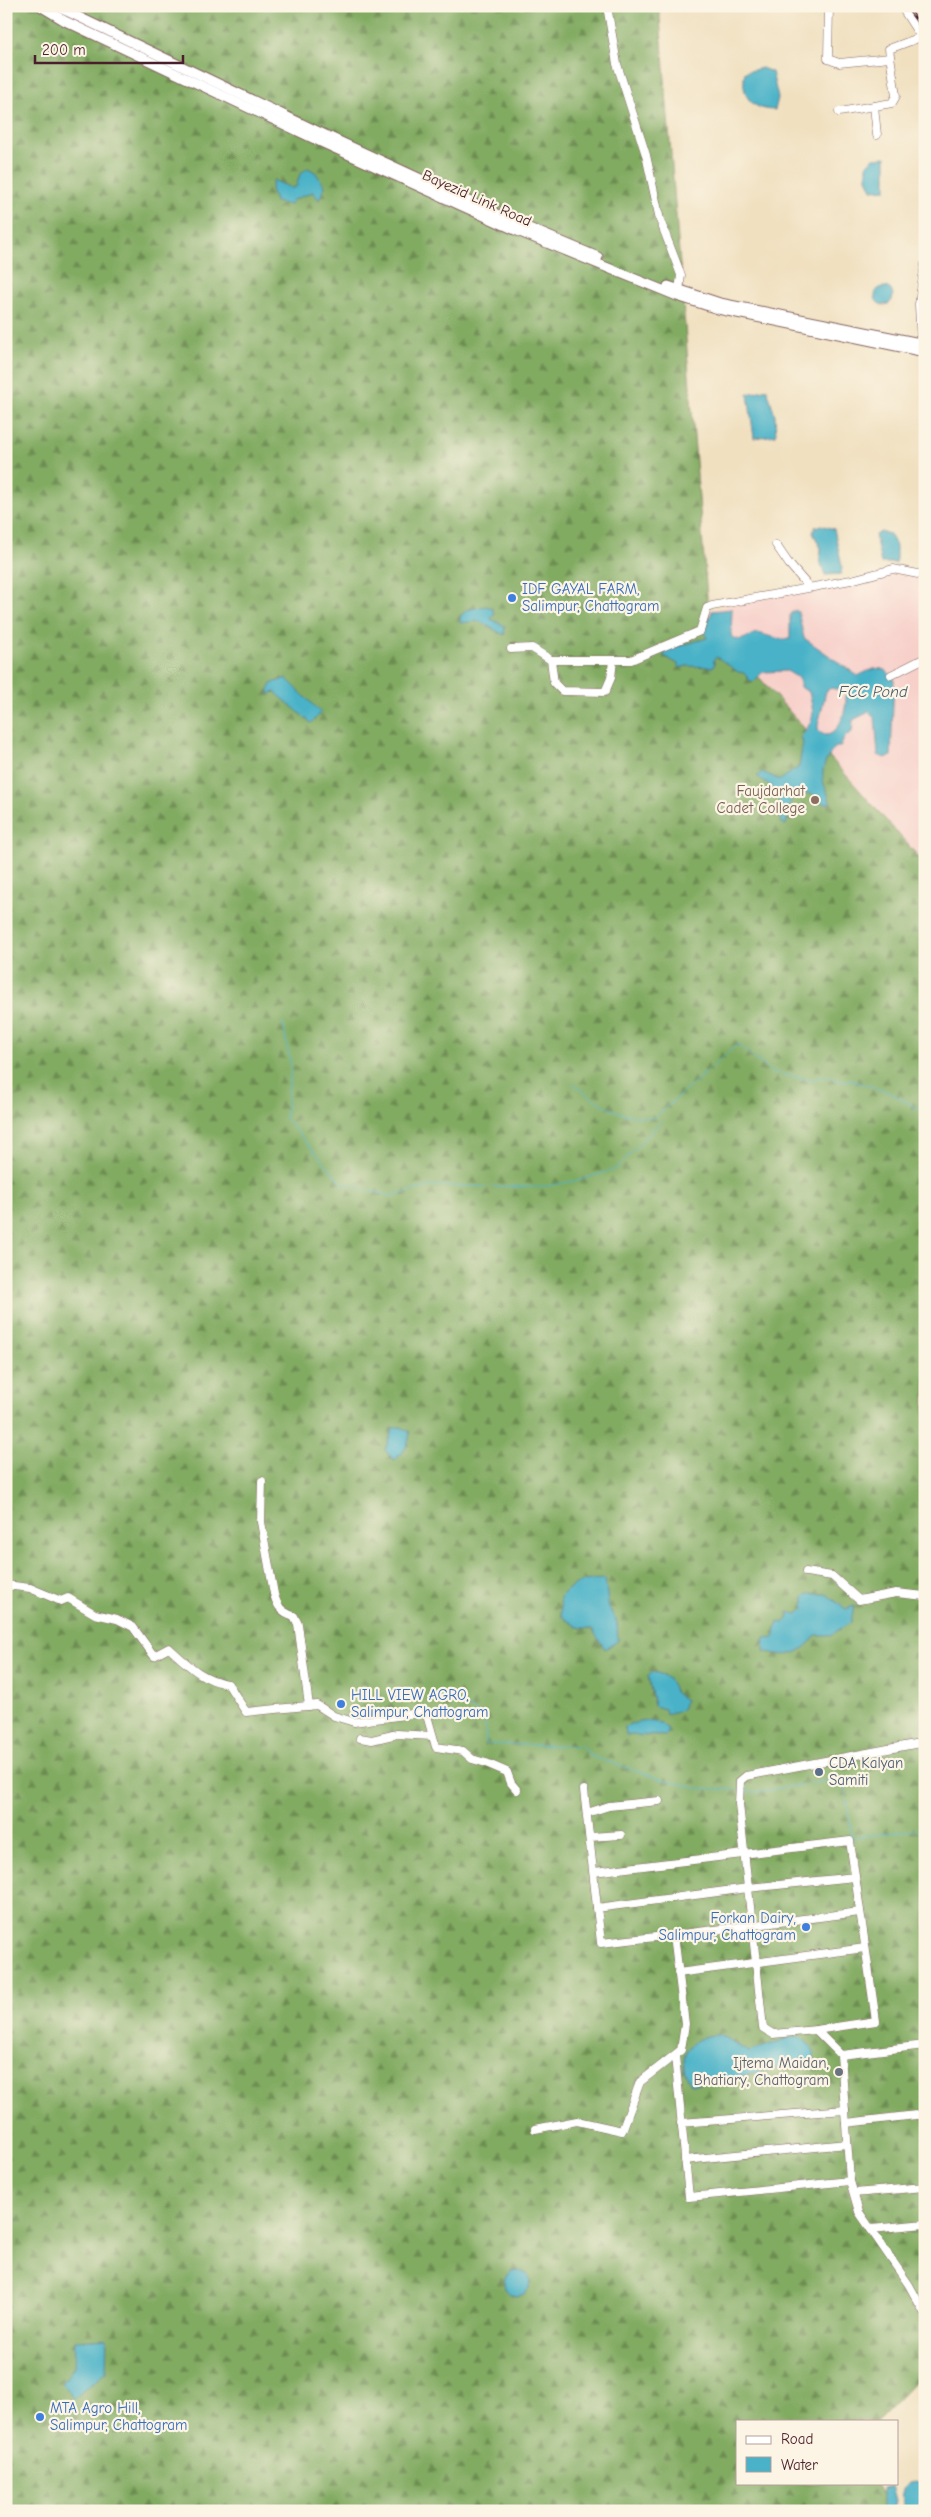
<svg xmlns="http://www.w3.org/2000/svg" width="931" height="2517" viewBox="0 0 931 2517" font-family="'Comic Neue',sans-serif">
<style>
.built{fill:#f7d0ca}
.forest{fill:url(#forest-firs);stroke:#666546}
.water{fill:#49b2c8;stroke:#4a687a;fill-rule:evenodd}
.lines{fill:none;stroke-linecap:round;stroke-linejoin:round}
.stream{stroke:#49b2c8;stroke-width:1}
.minor-casing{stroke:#84635f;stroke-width:9}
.major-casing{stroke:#84635f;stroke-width:11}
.minor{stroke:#fff;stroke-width:8}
.major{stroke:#fff;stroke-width:9}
.rail-casing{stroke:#4a1f2b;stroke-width:3}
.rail{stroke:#fcf5e5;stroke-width:1;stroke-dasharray:4;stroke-linecap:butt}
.shop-dot{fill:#3f7fe0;stroke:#fcf5e5;stroke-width:2}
.education-dot{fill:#8d6e63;stroke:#fcf5e5;stroke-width:2}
.service-dot{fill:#5c6f8a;stroke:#fcf5e5;stroke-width:2}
.worship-dot{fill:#6b7280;stroke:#fcf5e5;stroke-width:2}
.labels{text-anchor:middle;stroke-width:4.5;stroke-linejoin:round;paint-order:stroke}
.street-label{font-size:15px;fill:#4a1f2b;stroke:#fcf5e5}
.shop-label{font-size:15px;fill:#366cbe;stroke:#fcf5e5;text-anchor:start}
.education-label{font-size:15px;fill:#785e54;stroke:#fcf5e5;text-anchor:end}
.service-label{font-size:15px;fill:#4e5e75;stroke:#fcf5e5;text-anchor:start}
.worship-label{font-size:15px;fill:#5b616d;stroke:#fcf5e5;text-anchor:end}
.water-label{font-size:16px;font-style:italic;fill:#4a5a6a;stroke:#fcf5e5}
</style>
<defs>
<pattern id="forest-firs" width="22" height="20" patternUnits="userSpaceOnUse" patternTransform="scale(1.25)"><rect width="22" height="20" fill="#82ab62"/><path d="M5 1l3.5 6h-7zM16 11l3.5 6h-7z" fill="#6c8b51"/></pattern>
</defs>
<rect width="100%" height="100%" fill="#fcf5e5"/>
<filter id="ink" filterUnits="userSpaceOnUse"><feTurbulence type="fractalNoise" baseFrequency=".02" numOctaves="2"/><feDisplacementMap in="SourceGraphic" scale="10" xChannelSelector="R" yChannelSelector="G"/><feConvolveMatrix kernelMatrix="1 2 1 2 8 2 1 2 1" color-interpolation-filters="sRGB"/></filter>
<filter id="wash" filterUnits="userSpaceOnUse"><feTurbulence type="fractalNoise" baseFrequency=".0096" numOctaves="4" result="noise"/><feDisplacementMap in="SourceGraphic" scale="20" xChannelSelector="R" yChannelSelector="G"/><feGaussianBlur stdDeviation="1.12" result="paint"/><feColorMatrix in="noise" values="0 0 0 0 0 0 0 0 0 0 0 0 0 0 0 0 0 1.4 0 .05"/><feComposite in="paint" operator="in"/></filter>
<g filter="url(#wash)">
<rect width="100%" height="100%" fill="#f0e0c0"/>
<polygon class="built" points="893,572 918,578 925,577 925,1028 673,643 708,610"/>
<polygon class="forest" points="6,6 659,6 709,621 925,864 925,2372 877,2421 737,2421 737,2483 874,2483 898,2511 6,2511"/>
<g class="water">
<path d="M762,68L772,72L778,98L775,110C751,110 740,95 745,72Z"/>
<polygon points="886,157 886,189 872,190 867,178 867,164 874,158"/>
<polygon points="308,168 315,172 325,186 319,200 313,192 293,200 290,205 275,202 271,189 273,180 291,188 296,187 300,174"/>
<circle cx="884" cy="296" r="9"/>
<polygon points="767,389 775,415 776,435 754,438 748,394"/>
<polygon points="821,525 834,529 842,566 841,574 825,575 820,561 821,548 813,533 815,527"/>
<polygon points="881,532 890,534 896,546 896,563 881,563 875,535"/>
<polygon points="486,606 492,608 494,613 491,619 505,626 504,635 479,621 460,623 460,617 466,610"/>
<path d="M732,609L731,636C742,645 748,634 758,633L779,639H790V614L795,610L798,612L804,638L858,676C873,668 883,663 894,679L891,756L885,758L878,755L875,717L869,712L853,720L852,732L845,737L840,747H836C826,757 820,771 824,784C826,791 830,797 830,804L822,803L812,794L797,792L791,799L786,825L781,823L779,799L771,786L757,776L762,772L780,780L799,767L803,742L801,737C816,716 814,716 809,692L800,687V679L787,671L763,672L754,681H750L744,673L738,672L717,657L713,660L715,664L713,667L687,666L679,668L678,664L664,656L665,650L707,638L705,633L712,611ZM831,688L844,691C852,704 834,750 818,730V725L826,691Z"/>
<polygon points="286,678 321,713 311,723 275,692 268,694 271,684"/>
<path d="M401,1427L410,1432C409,1445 404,1453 394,1460L385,1450L393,1428Z"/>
<path d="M605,1579L609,1608L617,1622L618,1641L605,1649L592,1629L577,1627L561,1616L560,1597C575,1581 584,1580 605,1579Z"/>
<path d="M808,1594H826L846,1609L854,1606L851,1622L831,1635H816C800,1656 788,1658 764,1651L765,1638L774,1637L778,1622L784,1623L789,1618L788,1612L797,1614L804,1609V1598Z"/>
<path d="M653,1672C664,1674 674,1681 675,1693L685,1700L682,1710L666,1714L665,1709L654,1706L648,1676Z"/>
<polygon points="647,1721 661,1723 668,1730 666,1736 626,1735 625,1728 629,1724"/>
<path d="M713,2035H720L749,2052L788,2038L800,2037C812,2046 819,2053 811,2067L789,2065L729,2079L691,2084C675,2060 687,2038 713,2035Z"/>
<circle cx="517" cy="2283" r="13"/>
<polygon points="107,2338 106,2372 73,2399 62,2383 74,2367 75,2340"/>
<path d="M915,2482L922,2484C921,2496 923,2507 910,2510L904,2506C901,2497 902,2490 909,2483Z"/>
<polygon points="892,2486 896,2500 893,2511 883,2511 883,2488"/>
</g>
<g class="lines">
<g class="stream">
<polyline points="283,1023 291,1068 285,1118 342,1183 390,1196 432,1186 541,1187 580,1180 616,1169 663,1119"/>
<path d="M573,1083C604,1107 615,1116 654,1118L738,1044L771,1072L811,1080L825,1076L842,1082L849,1079L891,1093L925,1113"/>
<path d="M439,1702C457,1702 471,1707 485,1718L486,1744L582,1746L590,1756L664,1780L695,1788L736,1790"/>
<polyline points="743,1791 755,1792 844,1778 852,1838 925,1828"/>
</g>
</g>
</g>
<g filter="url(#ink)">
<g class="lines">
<defs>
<g id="minor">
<polyline points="607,6 617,64 646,155 660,220 681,275 679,291"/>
<polyline points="829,6 828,59 839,63 890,58"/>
<polyline points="874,106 877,135"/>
<polyline points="839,112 892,103 896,96 889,49 921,37 901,6"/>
<polyline points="921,344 919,304 925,264"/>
<polyline points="776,545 789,564 809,587"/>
<polyline points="511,649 532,648 551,660 631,660 700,631 707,608 712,606 851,580 893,569 918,574 925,573"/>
<polyline points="551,660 554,683 562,691 605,692 611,678 613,660"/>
<polyline points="891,675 925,658"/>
<path d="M262,1481L261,1522L274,1594C277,1606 281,1612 294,1616L298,1624L309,1706"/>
<polyline points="806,1572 832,1576 859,1600 896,1593 925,1596"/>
<path d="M6,1585L30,1588L61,1601L68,1598L95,1614L117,1619L133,1627L154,1656L169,1648C188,1665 202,1680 228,1684L246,1712L317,1705L334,1716L354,1722L426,1712L436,1747L463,1751L472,1759L486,1763L507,1772L511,1783L517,1790"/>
<polyline points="360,1738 372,1740 397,1734 432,1736"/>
<polyline points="587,1813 609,1806 659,1801"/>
<polyline points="590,1837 621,1835"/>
<polyline points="594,1872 850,1841 876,2021 816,2030"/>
<polyline points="597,1908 748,1888 855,1877"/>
<polyline points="674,1935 860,1912"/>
<polyline points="678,1973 865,1948"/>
<polyline points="841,2055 925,2045"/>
<polyline points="675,2056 689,2197 850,2181 841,2055 816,2030 773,2034 763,2028 739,1804 740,1781 746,1776 925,1742"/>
<polyline points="681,2123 845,2110"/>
<polyline points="846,2123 925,2114"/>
<polyline points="535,2129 577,2121 622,2131 640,2082 681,2050 685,2024 674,1935 601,1943 584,1790"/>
<polyline points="685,2160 847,2144"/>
<polyline points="850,2181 859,2212 909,2285 925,2314"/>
<polyline points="854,2193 925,2187"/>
<polyline points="871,2229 925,2224"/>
</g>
<g id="major">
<polyline points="40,6 65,21 323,143 515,230 677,296 718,309 925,352"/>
<polyline points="56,6 319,132 510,220 598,257"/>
<polyline points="668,286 720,303 925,344"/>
</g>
</defs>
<use href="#minor" class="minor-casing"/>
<use href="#major" class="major-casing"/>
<use href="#minor" class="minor"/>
<use href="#major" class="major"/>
<defs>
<polyline id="rail" points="906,6 925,32"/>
</defs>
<use href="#rail" class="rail-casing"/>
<use href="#rail" class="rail"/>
</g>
</g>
<g class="shop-dot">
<circle cx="512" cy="598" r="5"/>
<circle cx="341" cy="1704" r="5"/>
<circle cx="806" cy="1927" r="5"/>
<circle cx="40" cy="2417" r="5"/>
</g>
<circle class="education-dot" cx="815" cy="800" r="5"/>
<circle class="service-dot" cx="819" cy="1772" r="5"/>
<circle class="worship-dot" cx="839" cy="2072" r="5"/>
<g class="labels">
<g class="street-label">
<text transform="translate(477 198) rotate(24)" y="5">Bayezid Link Road</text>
</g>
<g class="shop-label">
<text x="522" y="594">IDF GAYAL FARM,<tspan x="522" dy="17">Salimpur, Chattogram</tspan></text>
<text x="351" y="1700">HILL VIEW AGRO,<tspan x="351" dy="17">Salimpur, Chattogram</tspan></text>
<text x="796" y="1923" text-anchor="end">Forkan Dairy,<tspan x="796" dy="17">Salimpur, Chattogram</tspan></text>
<text x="50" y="2413">MTA Agro Hill,<tspan x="50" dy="17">Salimpur, Chattogram</tspan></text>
</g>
<g class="education-label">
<text x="805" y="796">Faujdarhat<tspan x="805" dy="17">Cadet College</tspan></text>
</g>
<g class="service-label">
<text x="829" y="1768">CDA Kalyan<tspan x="829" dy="17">Samiti</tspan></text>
</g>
<g class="worship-label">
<text x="829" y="2068">Ijtema Maidan,<tspan x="829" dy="17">Bhatiary, Chattogram</tspan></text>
</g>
<g class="water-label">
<text x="873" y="697">FCC Pond</text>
</g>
</g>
<rect width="931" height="2517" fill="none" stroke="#fcf5e5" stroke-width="25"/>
<rect x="736" y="2420" width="162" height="65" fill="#fcf5e5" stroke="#b59f9b"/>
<rect x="746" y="2436" width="25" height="8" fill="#ffffff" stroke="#b59f9b"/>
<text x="781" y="2444" font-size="15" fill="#4a1f2b">Road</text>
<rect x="746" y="2457" width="25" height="15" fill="#49b2c8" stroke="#b59f9b"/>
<text x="781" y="2470" font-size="15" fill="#4a1f2b">Water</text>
<path d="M35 55v8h148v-8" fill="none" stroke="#4a1f2b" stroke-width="2.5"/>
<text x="42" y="55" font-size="15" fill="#4a1f2b" stroke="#fcf5e5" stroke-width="4" paint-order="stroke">200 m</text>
</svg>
